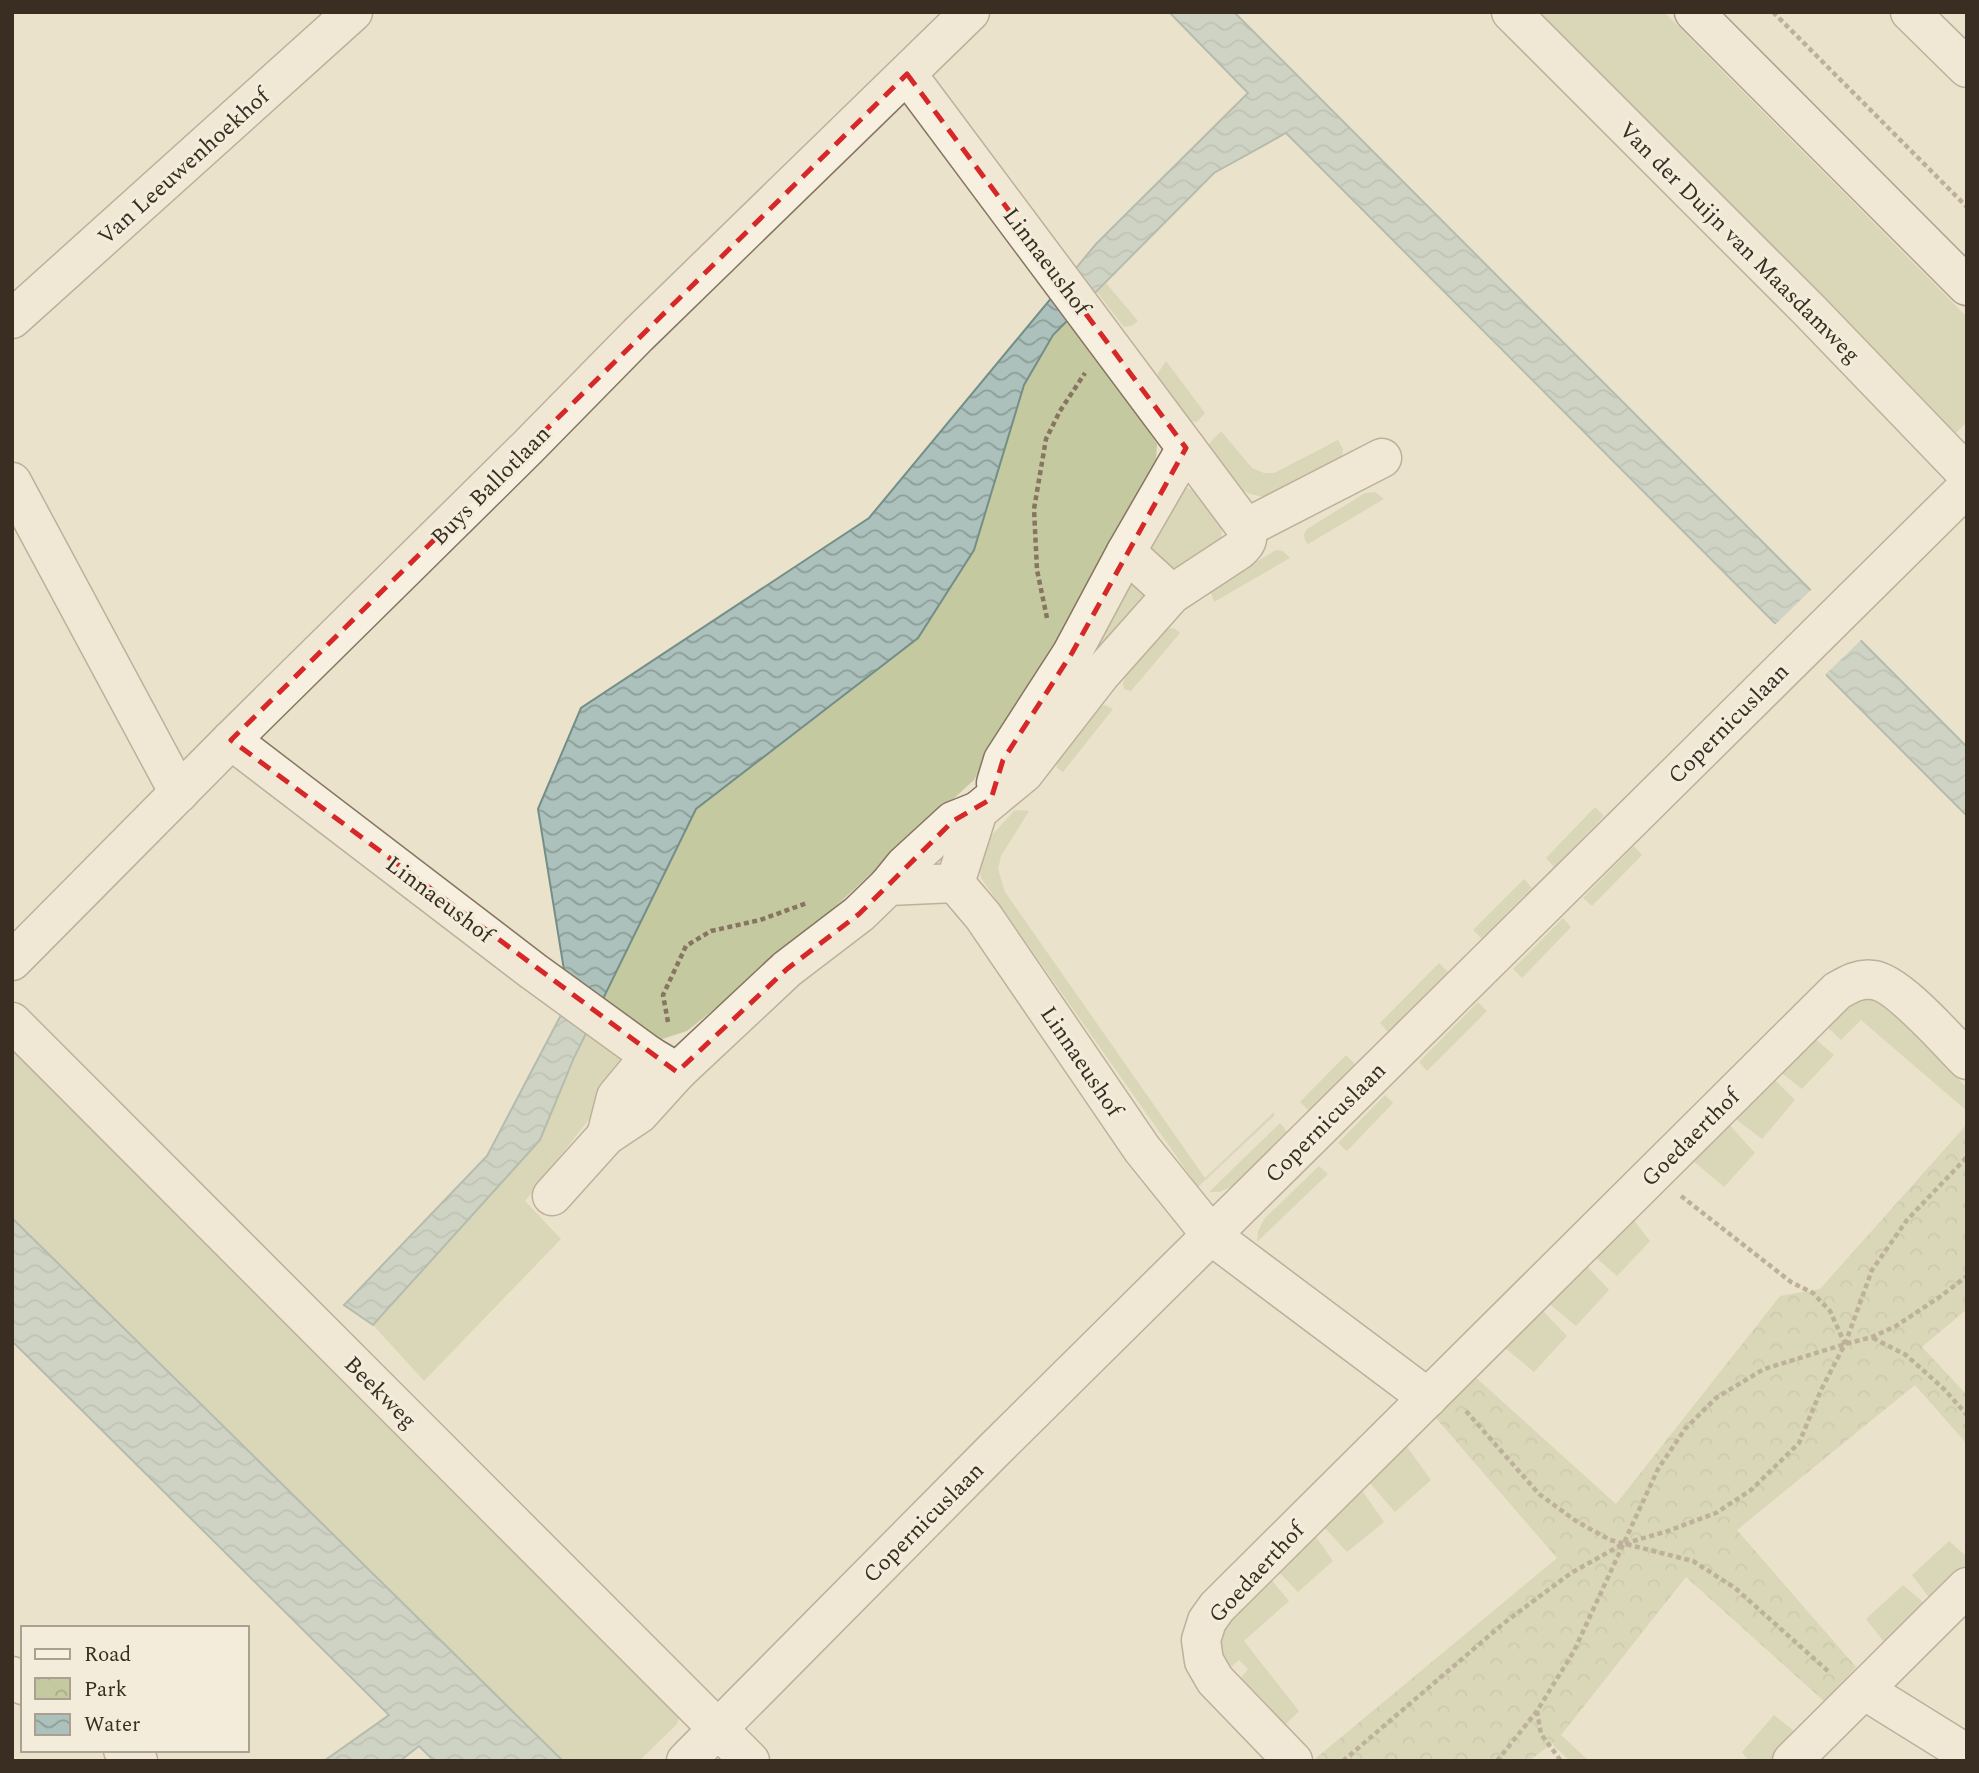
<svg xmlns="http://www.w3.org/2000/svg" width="1979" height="1773" viewBox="0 0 1979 1773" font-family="Spectral,serif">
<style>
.green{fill:#c4c9a0}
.park{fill:url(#park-crowns)}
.water{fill:url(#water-waves);stroke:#738f88;stroke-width:2}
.pier{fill:#ebe2cc}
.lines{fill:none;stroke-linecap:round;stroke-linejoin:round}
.street-casing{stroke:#877561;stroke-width:41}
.secondary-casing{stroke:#695744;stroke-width:41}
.path{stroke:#877561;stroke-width:4.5;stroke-dasharray:5 3.5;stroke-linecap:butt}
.street{stroke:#f7efdf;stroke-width:38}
.secondary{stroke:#f7efdf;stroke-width:38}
.marked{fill:none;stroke:#d62828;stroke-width:5;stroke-dasharray:14 9;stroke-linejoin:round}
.labels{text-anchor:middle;stroke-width:6;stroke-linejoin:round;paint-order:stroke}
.street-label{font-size:23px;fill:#3a2e23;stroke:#f3ecdb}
</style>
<defs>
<pattern id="park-crowns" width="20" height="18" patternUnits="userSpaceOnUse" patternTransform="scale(1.75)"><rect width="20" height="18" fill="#c4c9a0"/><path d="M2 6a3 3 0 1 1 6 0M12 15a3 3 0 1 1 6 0" fill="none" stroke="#a9ad8a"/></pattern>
<pattern id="water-waves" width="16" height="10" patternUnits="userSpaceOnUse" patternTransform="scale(1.75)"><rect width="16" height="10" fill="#acc1bb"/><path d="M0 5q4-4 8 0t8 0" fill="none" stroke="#8d9d98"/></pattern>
</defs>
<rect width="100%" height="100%" fill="#ebe2cc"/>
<g class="green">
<polygon points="1527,12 1664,12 1967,317 1967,422 1952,437"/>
<polygon points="1106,283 1138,321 1131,326 1124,327 1097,292"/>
<polygon points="1071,319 1157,444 1155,476 974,780 783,954 687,1031 659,1040 600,1006 696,809 918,638 974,550 1024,385 1053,335"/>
<polygon points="1166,361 1205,413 1197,422 1189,421 1158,383 1158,373"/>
<polygon points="1221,431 1252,468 1264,473 1274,473 1338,440 1343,449 1342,457 1280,492 1264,497 1250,494 1241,489 1208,445"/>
<path d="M1183,488C1196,487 1214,500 1219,513C1222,521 1221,533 1222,542L1173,576L1150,548Z"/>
<polygon points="1375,492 1384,499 1308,544 1305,541 1304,534 1307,529 1365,493"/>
<polygon points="1276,550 1283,551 1290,558 1214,602 1211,593 1214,587"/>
<polygon points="1131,576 1153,592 1092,655"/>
<polygon points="1174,628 1180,633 1131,691 1124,689 1123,684 1126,672 1165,629"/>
<polygon points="1105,705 1113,709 1063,772 1057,768 1056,761 1100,706"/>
<polygon points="1595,807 1604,816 1554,867 1546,858"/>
<path d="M1018,810L1029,811L1001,856L998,869L1005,892L1205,1178L1274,1112V1116L1198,1187L981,878C975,846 995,833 1014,811Z"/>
<polygon points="1634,846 1642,855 1592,906 1583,898"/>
<polygon points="1524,879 1532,888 1482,939 1473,930"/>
<polygon points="1563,918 1571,927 1522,978 1513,969"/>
<polygon points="1439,963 1448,972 1388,1032 1380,1023"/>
<polygon points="1852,996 1879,996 1967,1088 1967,1111 1861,1020 1841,1040 1824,1024"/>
<polygon points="1478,1002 1487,1011 1427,1071 1419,1062"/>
<polygon points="588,1030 626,1061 626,1072 525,1201 561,1239 424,1381 373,1325 540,1140"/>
<polygon points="1813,1037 1834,1055 1802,1089 1779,1071"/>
<polygon points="12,1046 679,1717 677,1724 639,1761 563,1761 12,1218"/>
<polygon points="1346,1055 1355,1064 1309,1111 1300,1102"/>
<polygon points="1772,1077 1795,1100 1762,1139 1733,1117"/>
<polygon points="1385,1095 1393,1103 1347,1151 1338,1143"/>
<polygon points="1727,1122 1755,1153 1724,1187 1691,1159"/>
<polygon points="1280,1123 1288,1133 1234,1185 1220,1192 1209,1192"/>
<polygon points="1319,1166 1328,1174 1257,1242 1258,1231 1265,1218"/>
<polygon points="1632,1218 1650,1241 1617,1276 1593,1255"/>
<polygon points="1584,1263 1609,1290 1576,1326 1546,1301"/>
<polygon points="1541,1309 1567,1336 1534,1372 1504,1347"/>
<polygon points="1405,1444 1431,1480 1395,1512 1369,1482"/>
<polygon points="1361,1489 1384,1522 1347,1552 1323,1526"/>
<polygon points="1314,1534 1333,1561 1298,1592 1277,1570"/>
<polygon points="1949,1541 1967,1557 1967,1565 1931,1600 1912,1575"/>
<polygon points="1269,1577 1289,1601 1244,1641 1299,1711 1284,1726 1240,1679 1248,1669 1239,1660 1229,1669 1214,1652 1214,1632"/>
<polygon points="1903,1585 1925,1604 1885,1643 1866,1619"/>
<polygon points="1774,1715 1799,1735 1773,1761 1749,1761 1742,1752"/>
<polygon points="1544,1725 1561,1735 1589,1761 1570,1761 1554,1746"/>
</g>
<polygon class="park" points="1967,1124 1967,1309 1922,1347 1967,1395 1967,1444 1915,1385 1737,1530 1856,1667 1825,1702 1686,1577 1558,1739 1529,1761 1319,1761 1316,1758 1557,1558 1435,1417 1473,1375 1616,1504 1780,1296 1820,1289"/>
<g class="water">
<polygon points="1169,12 1234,12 1967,747 1967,816 1286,133 1214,173 1053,335 1024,385 974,550 918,638 696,809 574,1058 540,1140 373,1325 344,1305 487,1156 561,1015 564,970 538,809 581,708 869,518 1096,244 1248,93"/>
<polygon points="12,1218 563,1761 434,1761 419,1746 400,1761 324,1761 389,1715 12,1341"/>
</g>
<polygon class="pier" points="1813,588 1863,638 1826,674 1825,678 1771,625 1776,624"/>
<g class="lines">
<defs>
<g id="street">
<polyline points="1511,12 1810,311 1967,474"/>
<polyline points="1910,12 1967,68"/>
<polyline points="12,319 353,12"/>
<polyline points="12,482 179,793"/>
<polyline points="1246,528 1382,458"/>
<polyline points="1126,552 1172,594"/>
<polyline points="231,740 533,971 650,1056 677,1072"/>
<polyline points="996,783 1003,760 1072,653 1126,552 1186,448"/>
<polyline points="955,883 983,916 1142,1149 1212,1236 1428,1398"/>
<polyline points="888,886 905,865 953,821 978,811"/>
<polyline points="12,961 231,740 527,448 638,335 970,12"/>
<polyline points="12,1022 750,1761"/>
<polyline points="606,1136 616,1097 650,1056"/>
<path d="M552,1196L606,1136L639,1114L677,1072L787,969L859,914L888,886L955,883L978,811L1024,773L1100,675L1172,594L1239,550C1247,543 1249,539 1246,528L907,74"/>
<polyline points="12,1676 23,1685"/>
<polyline points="1864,1690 1967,1754"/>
<polyline points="123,1750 138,1761"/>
<polyline points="686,1761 992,1452 1967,487"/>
<path d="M1293,1761L1215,1680L1204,1661L1201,1640L1207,1621L1217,1607L1837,991C1849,984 1859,978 1873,980C1897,982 1948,1041 1967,1060"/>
<polyline points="1792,1761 1967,1587"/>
</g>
<polyline id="secondary" points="1694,12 1967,286"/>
</defs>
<use href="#street" class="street-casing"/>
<use href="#secondary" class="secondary-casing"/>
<g class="path">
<polyline points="1773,12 1967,207"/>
<polyline points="1047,618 1037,570 1034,509 1046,439 1060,411 1085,373"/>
<polyline points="668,1022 663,995 686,946 711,931 760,920 807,903"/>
<polyline points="1681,1196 1791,1282 1813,1293 1830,1311 1845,1344"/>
<polyline points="1873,1338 1906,1355 1944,1389 1967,1415"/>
<polyline points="1466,1411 1539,1494 1576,1521 1610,1540 1693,1561 1735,1588 1829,1672"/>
<polyline points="1537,1711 1541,1734 1561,1761"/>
<polyline points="1343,1761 1504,1623 1571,1573 1623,1544 1668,1531 1716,1513 1751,1490 1799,1443 1821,1390 1845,1344 1872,1270 1907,1220 1967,1157"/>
<polyline points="1497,1761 1537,1711 1574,1651 1658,1469 1685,1429 1716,1398 1764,1369 1845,1344 1872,1337 1896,1326 1941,1296 1967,1276"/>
</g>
<use href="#street" class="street"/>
<use href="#secondary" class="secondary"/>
</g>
<path d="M0 0H1979V1773H0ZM907,74L1186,448L1072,653L1003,760L991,799L953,821L859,914L787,969L677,1072L231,740Z" fill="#ebe2cc" fill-opacity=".55" fill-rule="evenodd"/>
<path class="marked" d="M907,74L1186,448L1072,653L1003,760L991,799L953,821L859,914L787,969L677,1072L231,740Z"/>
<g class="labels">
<g class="street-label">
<text transform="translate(183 166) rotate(-42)" y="8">Van Leeuwenhoekhof</text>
<text transform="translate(1740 242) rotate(45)" y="8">Van der Duijn van Maasdamweg</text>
<text transform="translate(1047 261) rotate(53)" y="8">Linnaeushof</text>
<text transform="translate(490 485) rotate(-45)" y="8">Buys Ballotlaan</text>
<text transform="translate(1728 723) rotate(-45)" y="8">Copernicuslaan</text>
<text transform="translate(440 899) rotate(37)" y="8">Linnaeushof</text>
<text transform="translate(1082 1061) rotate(56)" y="8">Linnaeushof</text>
<text transform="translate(1325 1122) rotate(-45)" y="8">Copernicuslaan</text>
<text transform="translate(1690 1137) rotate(-45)" y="8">Goedaerthof</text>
<text transform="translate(381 1392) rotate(45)" y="8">Beekweg</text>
<text transform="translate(923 1522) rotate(-45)" y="8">Copernicuslaan</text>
<text transform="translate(1256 1572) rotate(-47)" y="8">Goedaerthof</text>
</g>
</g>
<rect width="1979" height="1773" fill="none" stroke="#3a2e23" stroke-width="28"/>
<rect x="21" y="1626" width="228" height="126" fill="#f3ecdb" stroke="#a9a091" stroke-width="2"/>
<rect x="35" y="1649" width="35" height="10" fill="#f7efdf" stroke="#a9a091" stroke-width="2"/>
<text x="84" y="1661" font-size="21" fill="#3a2e23">Road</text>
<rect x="35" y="1678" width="35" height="21" fill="url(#park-crowns)" stroke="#a9a091" stroke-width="2"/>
<text x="84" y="1696" font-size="21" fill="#3a2e23">Park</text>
<rect x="35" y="1714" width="35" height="21" fill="url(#water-waves)" stroke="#a9a091" stroke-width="2"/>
<text x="84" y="1731" font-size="21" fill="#3a2e23">Water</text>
</svg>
